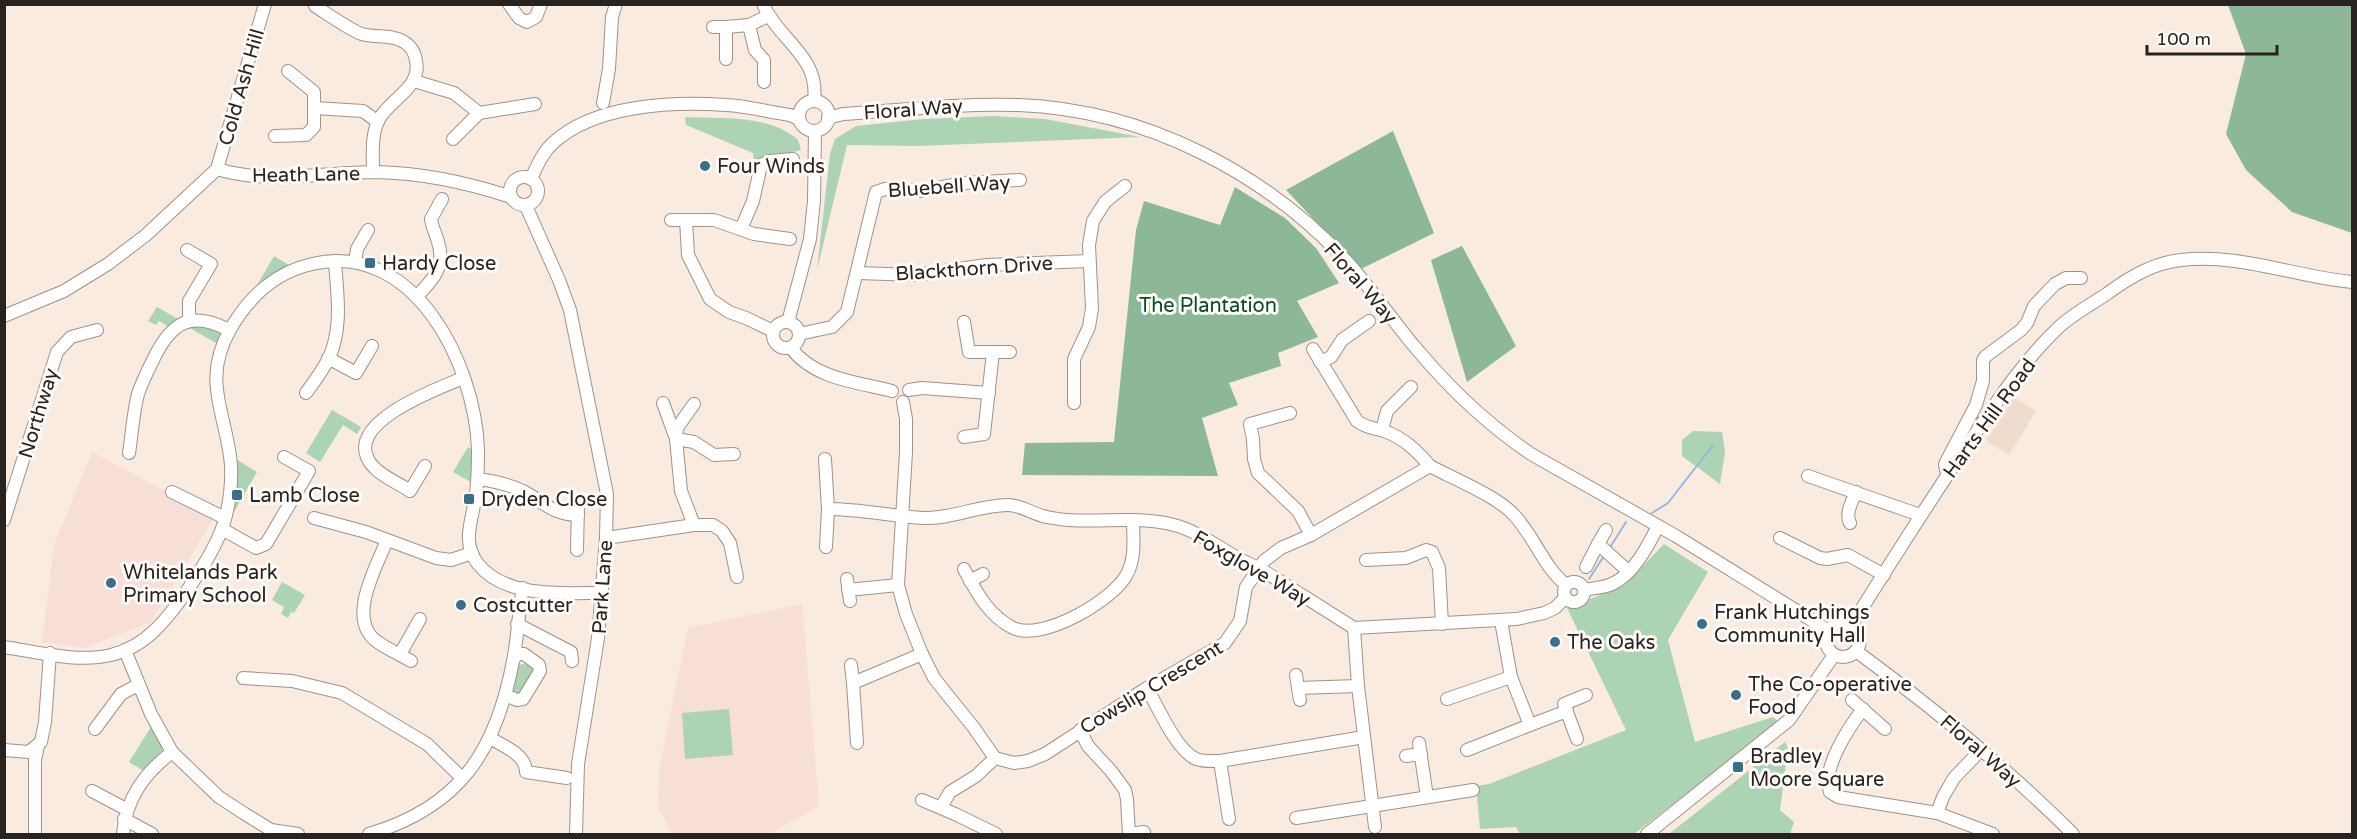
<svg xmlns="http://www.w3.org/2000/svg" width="2357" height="839" viewBox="0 0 2357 839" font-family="'Varela Round',sans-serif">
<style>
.industrial{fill:#f0dccd}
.education{fill:#f7ded6}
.green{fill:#abd3b4}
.forest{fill:#8cb897}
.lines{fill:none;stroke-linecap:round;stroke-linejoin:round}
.stream{stroke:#95b8df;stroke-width:2}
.minor-casing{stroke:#9f9287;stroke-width:14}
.minor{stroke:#fff;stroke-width:12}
.poi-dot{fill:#38708a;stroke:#fefbf8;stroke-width:2}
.labels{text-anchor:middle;stroke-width:6;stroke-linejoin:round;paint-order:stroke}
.street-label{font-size:20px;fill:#29231f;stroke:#fefbf8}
.poi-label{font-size:20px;fill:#29231f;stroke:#fefbf8;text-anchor:start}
.park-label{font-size:20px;fill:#034f25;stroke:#fefbf8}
</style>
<rect width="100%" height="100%" fill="#f9ebdf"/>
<polygon class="industrial" points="2014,397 2036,411 2009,455 1986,441"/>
<g class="education">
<polygon points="92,452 214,517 151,622 84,648 42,642 54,545"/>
<polygon points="802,604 819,806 769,834 672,834 658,807 660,765 688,628"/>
</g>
<g class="green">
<polygon points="993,116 1045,119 1140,137 917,146 847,145 817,270 830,154 835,139 856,126 924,119"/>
<path d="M685,117C720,119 770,114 798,140L801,150L754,162L753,153L686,125Z"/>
<polygon points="274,256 289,265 268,277 256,287"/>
<polygon points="157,307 178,319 168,326 159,321 156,325 148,321"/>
<polygon points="191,324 219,330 221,334 218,344 186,326"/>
<polygon points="332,410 361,427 357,434 343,425 320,462 306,453"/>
<polygon points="1693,431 1722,432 1725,452 1720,484 1682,456 1682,440"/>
<polygon points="468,447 471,449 471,482 453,472"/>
<polygon points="236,459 257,472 234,512 237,477"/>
<polygon points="1664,544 1708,572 1668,640 1695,742 1773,717 1779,722 1634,834 1520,834 1516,827 1480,829 1476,786 1489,784 1626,730 1567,608 1624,586"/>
<polygon points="282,582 305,595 294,613 291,612 288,618 281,614 284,607 272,600"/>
<polygon points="522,664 530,665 534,669 525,693 516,695 512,691 517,666"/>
<polygon points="729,709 733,755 685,759 682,713"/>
<polygon points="151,727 162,747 162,751 144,771 129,762"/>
<polygon points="1785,742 1788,748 1780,810 1794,822 1790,834 1669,834"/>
</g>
<g class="forest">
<polygon points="2228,5 2352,5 2352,233 2292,212 2246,170 2226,134 2246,54"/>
<polygon points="1393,131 1434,233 1361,269 1286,190"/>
<polygon points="1235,187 1285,218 1316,248 1339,283 1297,301 1318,337 1278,353 1281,366 1229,383 1238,405 1202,418 1218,476 1022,475 1025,443 1114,442 1136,230 1144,201 1220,225"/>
<polygon points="1462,246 1516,346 1467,382 1431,260"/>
</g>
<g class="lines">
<g class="stream">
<polyline points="1652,513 1668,503 1713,445"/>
<polyline points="1609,549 1626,522"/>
<polyline points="1589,579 1604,556"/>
</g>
<defs>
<g id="minor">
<polyline points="509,4 519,18 527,22 536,17 541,4"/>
<path d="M763,4C779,41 820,56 814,101"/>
<path d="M315,6C329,15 344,26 359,33C373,39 390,33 404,42C411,46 415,53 416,61C422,88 388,100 378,121C371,136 373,157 373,172"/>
<polyline points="749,25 755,50 764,60 764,82"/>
<polyline points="713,27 726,27"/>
<polyline points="726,59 726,27 749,25 768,16"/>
<polyline points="414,81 454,93 479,113 535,104"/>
<circle cx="814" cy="116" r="15"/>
<polyline points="603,103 609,69 612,17 616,4"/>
<polyline points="315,108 363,111 378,122"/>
<path d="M828,118L843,114C901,110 961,103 1019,105C1145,110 1267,173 1350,265C1373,291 1392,320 1415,347C1449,388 1487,424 1531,454L1676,536L1829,631"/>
<polyline points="275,136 306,135 314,127 314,92 288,71"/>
<polyline points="453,139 479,113"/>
<path d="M217,169C270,185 322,172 376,172C421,173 469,183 511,197"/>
<circle cx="524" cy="191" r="14"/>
<path d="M531,179C537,166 542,153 553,143C594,105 672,101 726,105C747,106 769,112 790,115L799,119"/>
<polyline points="526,206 559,280 570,310 607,494 606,538 598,638 578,764 576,834"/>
<polyline points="671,220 714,220 754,234 790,239"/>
<polyline points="686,220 688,255 710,299 729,312 746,318 773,331"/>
<polyline points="741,229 753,201 761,165 770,161 793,159"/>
<polyline points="187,250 211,264 189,301 189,321"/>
<polyline points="355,262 357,249 368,230"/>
<polyline points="858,273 915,275 987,265 1089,261"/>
<path d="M417,296C433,280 446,266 438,242C436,234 432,227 431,219L442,199"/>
<polyline points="4,316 64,291 108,264 146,235 217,169 265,4"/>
<circle cx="786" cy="335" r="13"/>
<polyline points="788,322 810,239 814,201 815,131"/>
<polyline points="964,322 969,352 1010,352"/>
<polyline points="799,334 832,327 847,312 876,192 885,189 921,191 964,183 1020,180"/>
<path d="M791,348C814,379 857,382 892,391"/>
<path d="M1313,349L1357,421C1366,428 1374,428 1384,431C1404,438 1417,451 1430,466"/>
<polyline points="328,358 356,373 372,346"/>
<polyline points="1320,362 1331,357 1342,340 1369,321"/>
<polyline points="909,390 922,388 989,393"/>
<path d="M306,393C314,382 323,370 329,358C343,327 337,293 335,261"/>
<path d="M903,402L906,419V452L898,585L906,614L922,654L934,678L974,728L995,758L1014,763L1028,761L1045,754L1147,688L1225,643L1240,621L1246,587L1264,561L1281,548L1311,535L1430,466C1454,479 1497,496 1514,515C1534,536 1543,566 1566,585"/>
<polyline points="663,403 675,436"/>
<polyline points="1074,403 1074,359 1089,327 1092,308 1089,245 1093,221 1105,202 1125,186"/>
<polyline points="1290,413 1250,424 1253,439 1254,459 1258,473 1298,511 1311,535"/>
<polyline points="1382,430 1387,411 1411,387"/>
<polyline points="964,437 984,434 993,352"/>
<polyline points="676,439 677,428 694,404"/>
<path d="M129,453C132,434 133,413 138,394C142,382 148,370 153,360C171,322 191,310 229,330"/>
<path d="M825,459L828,509C860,509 891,516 923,518C952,519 980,505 1008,505C1022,505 1034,515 1047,517C1089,526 1132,514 1174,525C1205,533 1229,557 1259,568L1354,628L1517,619L1544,613L1555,608L1565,598"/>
<path d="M425,466L410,491C397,482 373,473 367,457C351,420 439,388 463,378"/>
<polyline points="1946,470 1945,464 1976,405 1983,381 1983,360 1986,356 2021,330 2027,323 2034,306 2055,284 2066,278 2081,278"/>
<polyline points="1808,476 1920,515"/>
<path d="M478,479C494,481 508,484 523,491C544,502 553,515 578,515"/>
<polyline points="172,492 225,518"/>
<polyline points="314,518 366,532 436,558 451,560 472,553"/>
<polyline points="4,520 57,352 71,337 97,330"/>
<path d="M1850,523C1845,513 1852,502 1856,492"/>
<polyline points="694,525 681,491 676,439 694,442 714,455 734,454"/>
<polyline points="222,529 256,548 266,544 309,471 284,457"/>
<polyline points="1606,530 1598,544 1628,571"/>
<polyline points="606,538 694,525 713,525 722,531 730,543 737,577"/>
<polyline points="1780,538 1820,558 1827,559 1848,555 1884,575"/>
<path d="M387,540C377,566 347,617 375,640C385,648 399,654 411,661"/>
<polyline points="826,547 828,509"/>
<polyline points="577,550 578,505"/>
<polyline points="1366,560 1406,558 1426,550 1432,552 1439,568 1442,624"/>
<polyline points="1586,567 1598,544"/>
<path d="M964,569C976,592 989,616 1013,628C1042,642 1114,600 1127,574C1136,557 1133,538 1133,520"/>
<polyline points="847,579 850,601"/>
<polyline points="970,581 983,574"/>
<circle cx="1574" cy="592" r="10"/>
<polyline points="848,590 898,585"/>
<path d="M1584,590C1593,588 1603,588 1612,584C1633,575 1648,546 1658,526"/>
<polyline points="1501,621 1511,677 1530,725 1567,711"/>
<circle cx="1843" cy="640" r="17"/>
<polyline points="517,624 571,652 572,661"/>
<path d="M1851,626C1889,565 1927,505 1967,446C1995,404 2022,362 2059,327C2073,314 2092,304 2108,293C2130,277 2153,263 2181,260C2239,253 2296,277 2352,282"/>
<polyline points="1354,628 1358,686 1375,827"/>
<path d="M4,647C38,652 77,663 111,655C127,651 143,642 155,630C177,609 213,555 223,526C229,507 232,486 231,465C227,414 200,381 231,328C249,297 276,272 312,264C415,240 475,365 478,449C478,466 478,483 475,500C471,524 462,543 478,564C505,598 562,593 601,593"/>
<polyline points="125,650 151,714 172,752 219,797 245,814 271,830 298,834"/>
<path d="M1856,651C1932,707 2006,767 2073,834"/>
<polyline points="400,654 420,619"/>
<polyline points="851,665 853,683"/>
<polyline points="1296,675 1300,700"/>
<polyline points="243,678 292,681 342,693 427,744 462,778"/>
<path d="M1147,688C1158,707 1176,750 1196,759C1204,762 1212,761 1220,761L1364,737"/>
<polyline points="1298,688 1358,686"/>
<polyline points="505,695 517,700 523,699 540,671 539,665 524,654 517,654 514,659"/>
<polyline points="1447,699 1511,677"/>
<polyline points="1852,700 1885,729"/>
<path d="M1863,709C1849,727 1821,769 1830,792L1838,797L1937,813L1993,834"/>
<polyline points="95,729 121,694 138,685"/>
<polyline points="1080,730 1088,746 1111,771 1125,790 1127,799 1129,834"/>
<path d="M490,738C503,746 526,754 526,772L567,778"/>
<polyline points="1577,739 1564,704 1586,695"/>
<polyline points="857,743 853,683 922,654"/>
<polyline points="1419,743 1427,797"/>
<polyline points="4,750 29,752 41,742 45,722 50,653"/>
<polyline points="1467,750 1530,725"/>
<polyline points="1406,756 1421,754"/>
<polyline points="1220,761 1229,819"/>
<polyline points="92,791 126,809"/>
<polyline points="922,800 955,814 996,834"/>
<polyline points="941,807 950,792 976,776 995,758"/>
<polyline points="1937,813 1943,797 1954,778 1981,750"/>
<polyline points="1296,818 1473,790"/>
<polyline points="124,819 152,834"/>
<polyline points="35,834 35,760 38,746"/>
<path d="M123,834C126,798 144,774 172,752"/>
<path d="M369,834C460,807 496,751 513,661C518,637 518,613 523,588"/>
<polyline points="1130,834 1144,832"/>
<polyline points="1647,834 1789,720 1834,655"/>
</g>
</defs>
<use href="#minor" class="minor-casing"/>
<use href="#minor" class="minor"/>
</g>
<g class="poi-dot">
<circle cx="705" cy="166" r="6"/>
<rect x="364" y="257" width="12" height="12" rx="3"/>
<rect x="231" y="489" width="12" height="12" rx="3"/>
<rect x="463" y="493" width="12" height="12" rx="3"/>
<circle cx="111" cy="583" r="6"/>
<circle cx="461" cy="605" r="6"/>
<circle cx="1702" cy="624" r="6"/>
<circle cx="1555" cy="642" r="6"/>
<circle cx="1736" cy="695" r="6"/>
<rect x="1732" y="761" width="12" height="12" rx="3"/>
</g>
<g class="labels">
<g class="street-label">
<text transform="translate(241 87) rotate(-74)" y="7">Cold Ash Hill</text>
<text transform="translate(913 109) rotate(-4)" y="7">Floral Way</text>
<text transform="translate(306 174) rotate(-1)" y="7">Heath Lane</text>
<text transform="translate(949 186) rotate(-4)" y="7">Bluebell Way</text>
<text transform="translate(974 268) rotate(-4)" y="7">Blackthorn Drive</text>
<text transform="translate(1361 283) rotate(49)" y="7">Floral Way</text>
<text transform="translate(38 413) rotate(-73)" y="7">Northway</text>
<text transform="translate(1989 418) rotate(-54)" y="7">Harts Hill Road</text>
<text transform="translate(1252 568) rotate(30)" y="7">Foxglove Way</text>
<text transform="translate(602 587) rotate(-86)" y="7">Park Lane</text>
<text transform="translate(1151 687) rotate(-31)" y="7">Cowslip Crescent</text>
<text transform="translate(1981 751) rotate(41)" y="7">Floral Way</text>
</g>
<g class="poi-label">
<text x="717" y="173">Four Winds</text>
<text x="382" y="270">Hardy Close</text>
<text x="249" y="502">Lamb Close</text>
<text x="481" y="506">Dryden Close</text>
<text x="123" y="579">Whitelands Park<tspan x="123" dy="23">Primary School</tspan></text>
<text x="473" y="612">Costcutter</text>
<text x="1714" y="619">Frank Hutchings<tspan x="1714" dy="23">Community Hall</tspan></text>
<text x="1567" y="649">The Oaks</text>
<text x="1748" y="691">The Co-operative<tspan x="1748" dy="23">Food</tspan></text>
<text x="1750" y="763">Bradley<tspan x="1750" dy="23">Moore Square</tspan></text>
</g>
<g class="park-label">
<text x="1208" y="312">The Plantation</text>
</g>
</g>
<rect width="2357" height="839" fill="none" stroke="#29231f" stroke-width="12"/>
<path d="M2147 45v9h130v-9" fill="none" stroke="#29231f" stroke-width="3"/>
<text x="2156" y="45" font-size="18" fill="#29231f" stroke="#fefbf8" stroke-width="4.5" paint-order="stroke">100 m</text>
</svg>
